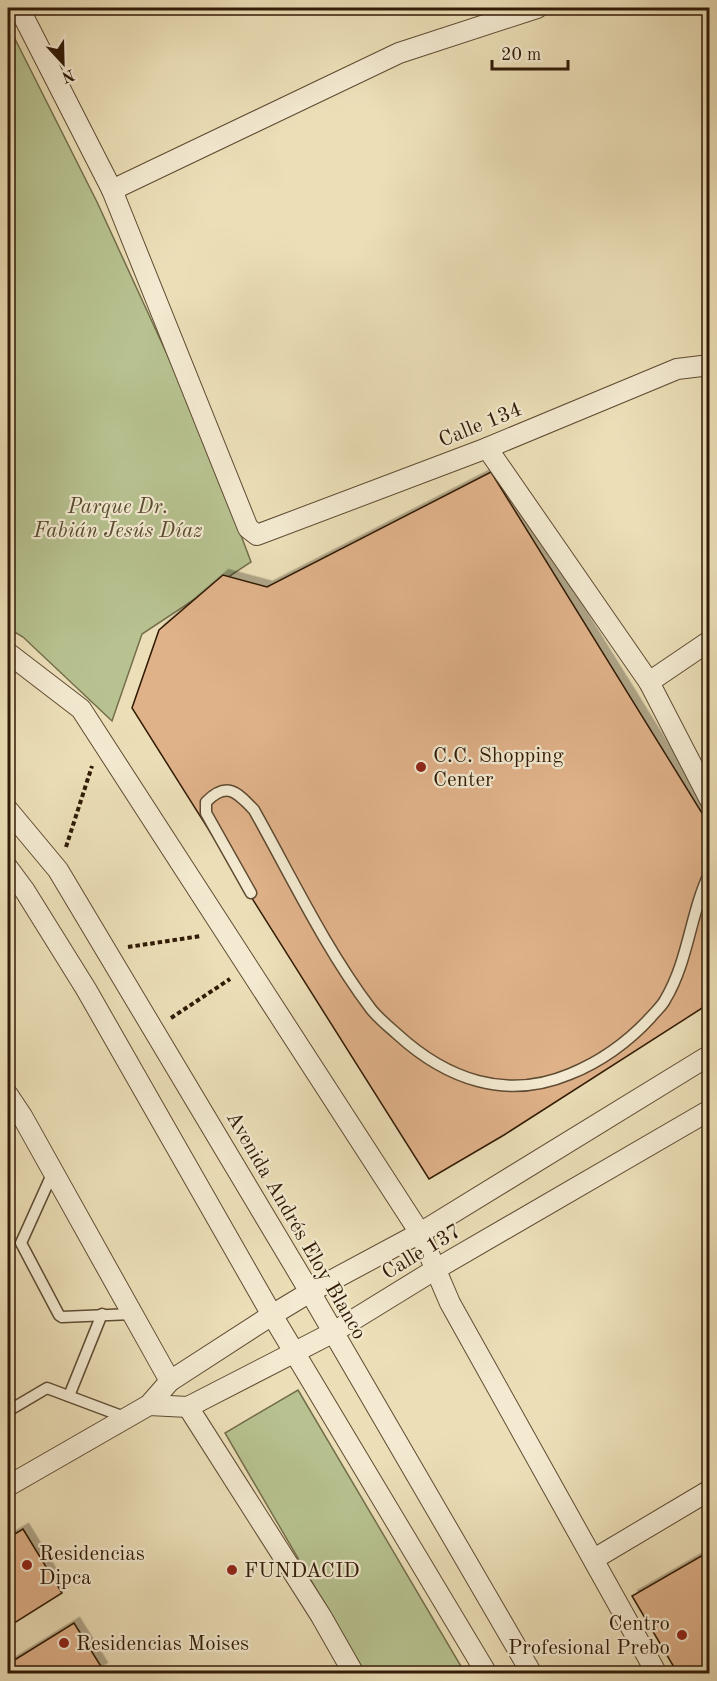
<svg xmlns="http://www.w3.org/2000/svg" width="717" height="1681" viewBox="0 0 717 1681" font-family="'Old Standard TT',serif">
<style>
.green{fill:#b7c290;stroke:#746e4b;stroke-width:1.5}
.building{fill:#e0b28a;stroke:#301a06;stroke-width:1.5;filter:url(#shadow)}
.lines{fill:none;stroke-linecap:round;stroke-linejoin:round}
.service-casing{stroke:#5f4b32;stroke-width:13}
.minor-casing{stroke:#5f4b32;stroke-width:22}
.path{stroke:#301a06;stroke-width:4;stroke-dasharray:4.5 3;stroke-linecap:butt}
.service{stroke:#f3ead1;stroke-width:10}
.minor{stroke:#f3ead1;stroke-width:20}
.poi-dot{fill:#8f2418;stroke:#f3ead1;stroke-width:2}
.labels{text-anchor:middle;stroke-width:4.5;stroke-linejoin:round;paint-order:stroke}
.street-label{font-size:21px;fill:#301a06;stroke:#f3ead1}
.park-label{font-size:21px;font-style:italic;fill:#584c2f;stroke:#f3ead1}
.poi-label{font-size:21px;fill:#301a06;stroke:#f3ead1;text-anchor:start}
</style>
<defs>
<filter id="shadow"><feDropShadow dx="5.5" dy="-5.5" stdDeviation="0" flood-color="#0004"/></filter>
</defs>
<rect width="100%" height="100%" fill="#ecdfb8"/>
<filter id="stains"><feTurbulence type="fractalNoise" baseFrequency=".00333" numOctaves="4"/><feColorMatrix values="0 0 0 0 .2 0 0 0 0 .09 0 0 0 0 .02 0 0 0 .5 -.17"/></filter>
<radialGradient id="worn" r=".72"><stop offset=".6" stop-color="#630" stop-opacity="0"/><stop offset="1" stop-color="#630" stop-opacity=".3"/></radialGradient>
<g class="green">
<polygon points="8,25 97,202 200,426 251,562 142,634 112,721 23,637 8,628"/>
<polygon points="298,1390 465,1673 365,1673 225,1433"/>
</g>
<g class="building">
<polygon points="491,472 710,826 710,1003 504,1135 429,1179 132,708 159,630 223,575 267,587"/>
<polygon points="23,1529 62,1593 8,1627 8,1538"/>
<polygon points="710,1551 710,1674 678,1674 632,1596"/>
<polygon points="74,1623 102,1668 92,1674 8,1674 8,1664"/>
</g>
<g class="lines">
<defs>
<g id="service">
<path d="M251,893L206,813V802C227,781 237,792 254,810C291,876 325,948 371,1009C378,1018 388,1026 397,1034C446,1079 506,1101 570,1074C602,1061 628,1042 651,1017C655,1012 662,1006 665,1000C689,960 690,913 710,872"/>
<polyline points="53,1172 21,1243 59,1315 62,1317 132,1314"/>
<polyline points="69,1396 102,1314"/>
<polyline points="8,1411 47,1388 127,1418"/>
</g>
<g id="minor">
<polyline points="19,8 112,190 248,528 257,535 487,448 677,369 710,365"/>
<polyline points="112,190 399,53 537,8"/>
<polyline points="487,448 649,682 710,800"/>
<polyline points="8,653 81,709 420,1233 450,1303 657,1674"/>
<polyline points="649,682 708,642"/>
<polyline points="8,810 58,870 310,1292 532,1674"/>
<polyline points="8,868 25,891 86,989 272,1315 487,1674"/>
<polyline points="8,1095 22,1116 170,1381"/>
<polyline points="149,1405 188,1407 332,1333 436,1269 710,1110"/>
<polyline points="188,1407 321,1616 354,1674"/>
<polyline points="8,1486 149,1405 170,1381 272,1315 310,1292 420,1233 710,1055"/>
<polyline points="594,1559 710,1490"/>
</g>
</defs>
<use href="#service" class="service-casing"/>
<use href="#minor" class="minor-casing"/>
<g class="path">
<polyline points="66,847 92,766"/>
<polyline points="128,947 201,936"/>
<polyline points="171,1018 230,979"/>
</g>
<use href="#service" class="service"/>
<use href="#minor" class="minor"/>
</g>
<g class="poi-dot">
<circle cx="421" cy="767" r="6"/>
<circle cx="27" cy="1565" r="6"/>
<circle cx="232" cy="1570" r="6"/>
<circle cx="682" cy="1635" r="6"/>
<circle cx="64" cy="1643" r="6"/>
</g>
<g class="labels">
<g class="street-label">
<text transform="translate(480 424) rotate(-22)" y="7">Calle 134</text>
<text transform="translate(297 1225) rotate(60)" y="7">Avenida Andrés Eloy Blanco</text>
<text transform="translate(421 1251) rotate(-31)" y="7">Calle 137</text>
</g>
<g class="park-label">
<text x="118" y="513">Parque Dr.<tspan x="118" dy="24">Fabián Jesús Díaz</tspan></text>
</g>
<g class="poi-label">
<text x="433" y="762">C.C. Shopping<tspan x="433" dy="24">Center</tspan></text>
<text x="39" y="1560">Residencias<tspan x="39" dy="24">Dipca</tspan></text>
<text x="244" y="1577">FUNDACID</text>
<text x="670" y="1630" text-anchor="end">Centro<tspan x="670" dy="24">Profesional Prebo</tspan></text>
<text x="76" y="1650">Residencias Moises</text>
</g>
</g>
<rect width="717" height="1681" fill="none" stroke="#ecdfb8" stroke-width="30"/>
<rect x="9" y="9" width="699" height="1663" fill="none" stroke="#301a06" stroke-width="3"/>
<rect x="15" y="15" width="687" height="1651" fill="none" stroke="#301a06" stroke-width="1.5"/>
<g transform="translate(63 63) rotate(158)" stroke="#f3ead1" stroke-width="4.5" paint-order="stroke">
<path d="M0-4.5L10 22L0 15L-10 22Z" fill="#301a06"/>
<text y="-9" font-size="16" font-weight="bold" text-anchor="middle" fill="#301a06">N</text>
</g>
<path d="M492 60v9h76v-9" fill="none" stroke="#301a06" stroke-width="3"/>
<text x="501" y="60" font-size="18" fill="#301a06" stroke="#f3ead1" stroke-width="4.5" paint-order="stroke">20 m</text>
<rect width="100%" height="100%" filter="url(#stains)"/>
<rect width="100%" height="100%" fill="url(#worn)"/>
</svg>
